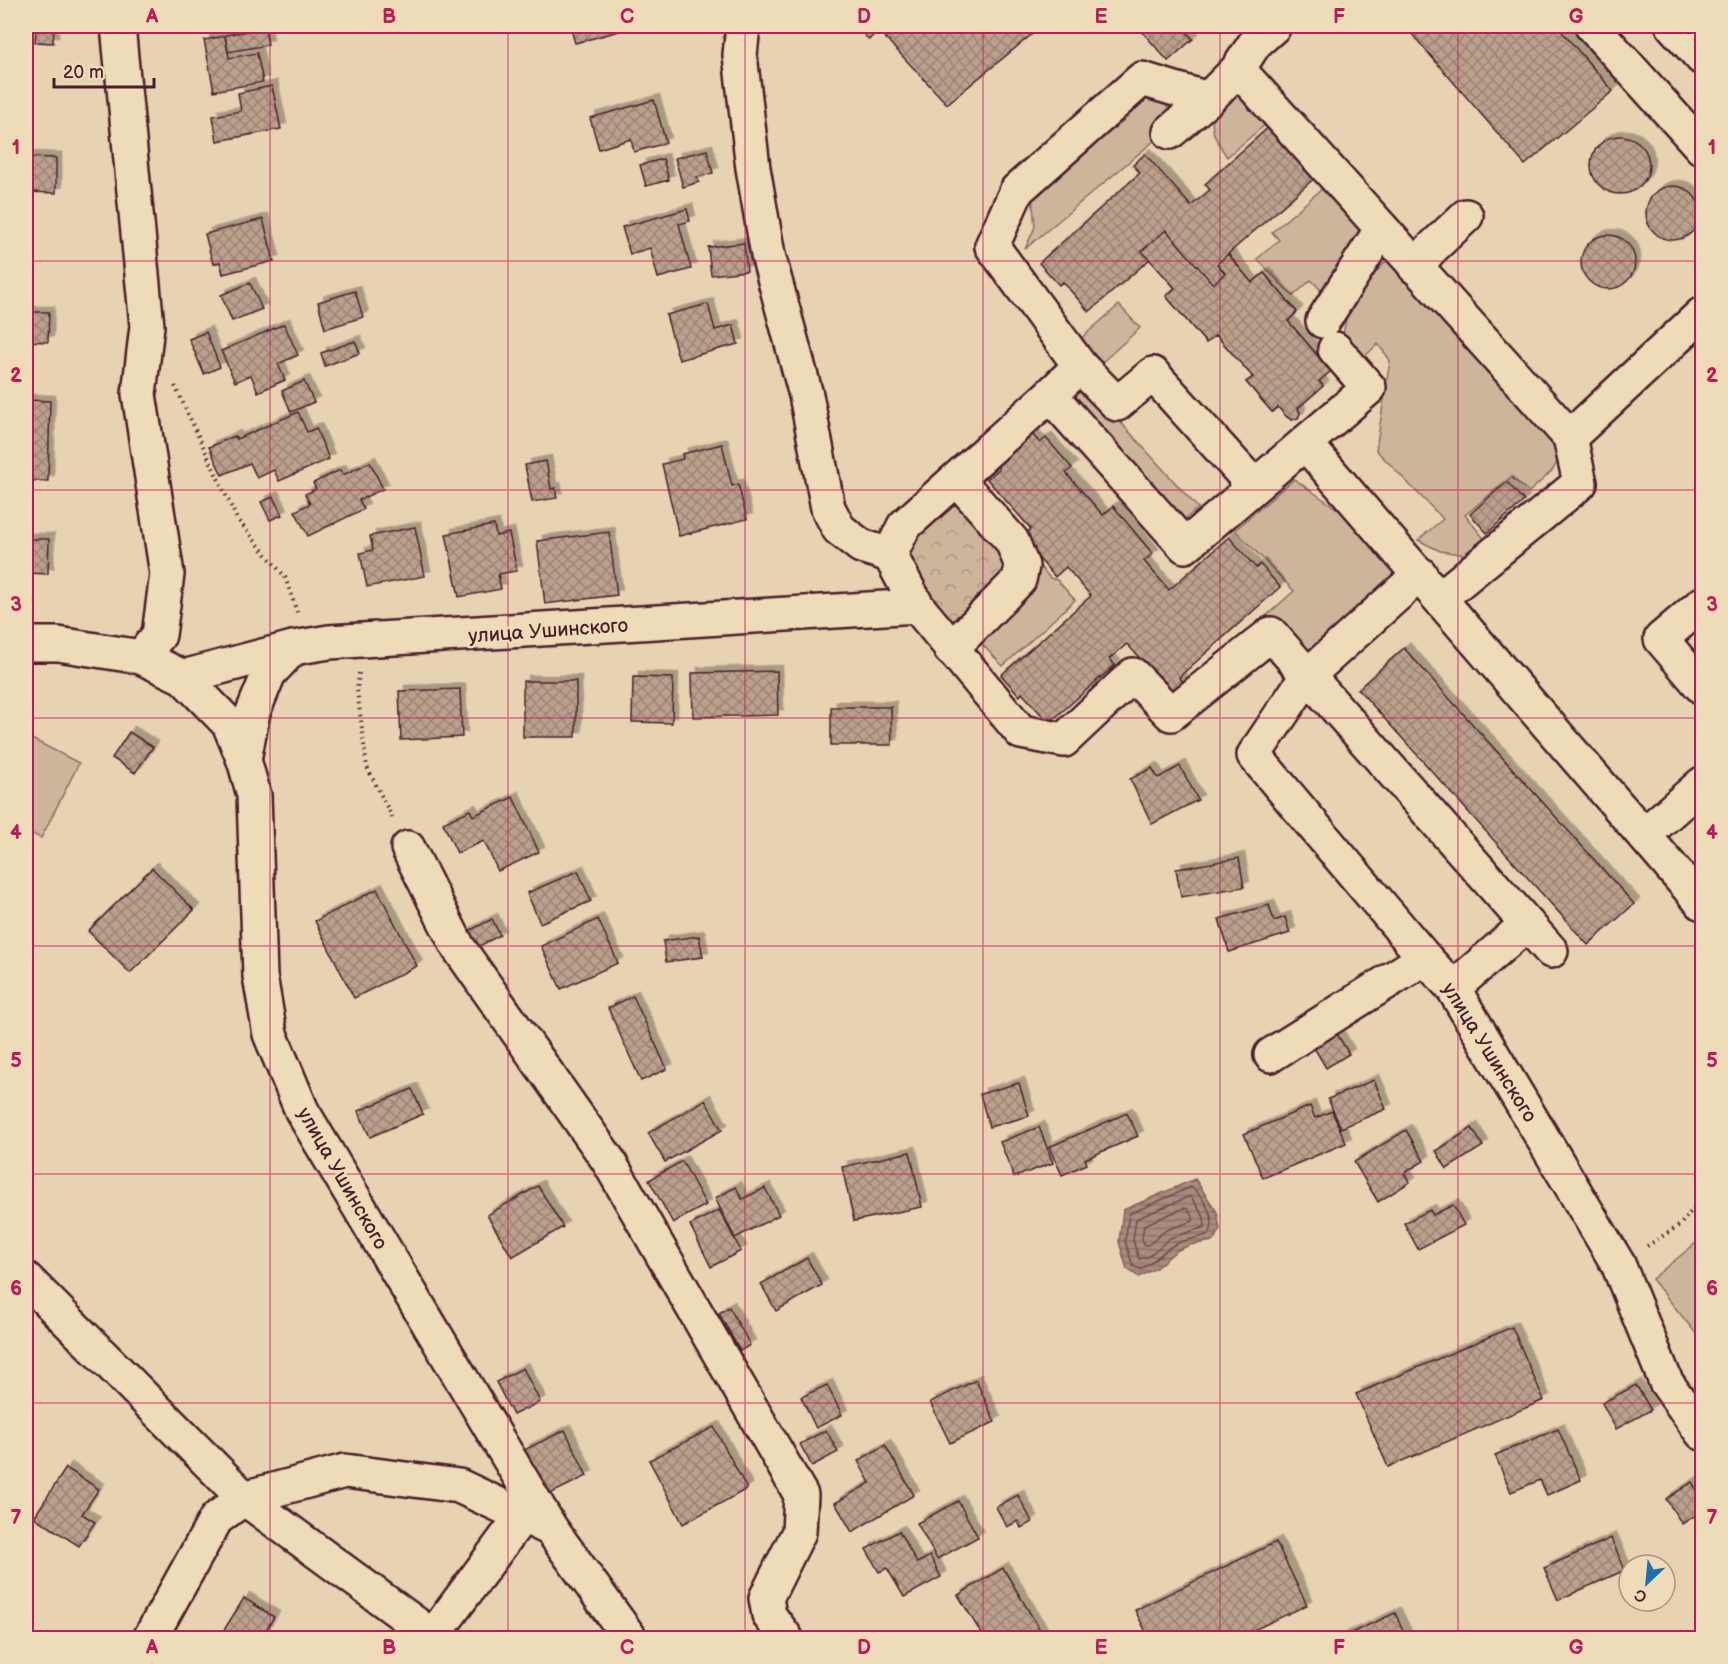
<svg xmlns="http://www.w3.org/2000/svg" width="1728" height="1664" viewBox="0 0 1728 1664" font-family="'Balsamiq Sans',sans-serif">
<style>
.green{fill:#cdb59c;stroke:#8c6a64;stroke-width:1.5}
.park{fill:url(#park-crowns);stroke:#8c6a64;stroke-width:1.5}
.water{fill:url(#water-rules);stroke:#84605c;stroke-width:1.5}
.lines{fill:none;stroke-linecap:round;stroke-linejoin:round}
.shore{stroke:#704b4c;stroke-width:1.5}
.building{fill:url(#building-cross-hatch);stroke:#4a1f2b;stroke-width:1.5;filter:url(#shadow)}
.minor-casing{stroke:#4a1f2b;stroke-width:38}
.path{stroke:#4a1f2b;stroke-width:4;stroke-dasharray:1.5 4.5;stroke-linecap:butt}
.minor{stroke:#eedbb8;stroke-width:33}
.grid{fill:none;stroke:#c2185b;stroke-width:1.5;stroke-opacity:0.55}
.labels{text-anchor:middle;stroke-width:4.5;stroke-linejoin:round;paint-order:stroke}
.street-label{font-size:20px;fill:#4a1f2b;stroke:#eedbb8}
.neatline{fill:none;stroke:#c2185b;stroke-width:2}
.grid-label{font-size:20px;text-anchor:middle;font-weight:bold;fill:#c2185b}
</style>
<defs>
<pattern id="park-crowns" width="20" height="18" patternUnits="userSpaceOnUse" patternTransform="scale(1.5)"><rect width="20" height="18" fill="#cdb59c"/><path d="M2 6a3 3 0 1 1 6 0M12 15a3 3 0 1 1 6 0" fill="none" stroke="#a8937f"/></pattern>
<pattern id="water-rules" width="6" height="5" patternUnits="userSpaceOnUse" patternTransform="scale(1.5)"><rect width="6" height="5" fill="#aa8c7d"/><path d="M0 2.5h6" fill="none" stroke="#8c7267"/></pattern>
<pattern id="building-cross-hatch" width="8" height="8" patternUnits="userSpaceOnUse" patternTransform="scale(1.5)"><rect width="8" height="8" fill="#bba18d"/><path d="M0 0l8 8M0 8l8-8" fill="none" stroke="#9a8373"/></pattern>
<filter id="shadow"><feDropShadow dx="5.5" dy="-5.5" stdDeviation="0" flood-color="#0004"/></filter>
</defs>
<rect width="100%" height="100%" fill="#e7d3b2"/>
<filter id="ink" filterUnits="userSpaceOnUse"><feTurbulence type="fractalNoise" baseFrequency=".0167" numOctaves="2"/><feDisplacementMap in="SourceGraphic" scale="12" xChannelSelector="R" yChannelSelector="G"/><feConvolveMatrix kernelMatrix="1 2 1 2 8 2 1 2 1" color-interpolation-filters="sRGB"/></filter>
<g filter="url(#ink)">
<g class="green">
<path d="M1136,89C1160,96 1168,95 1170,122L1161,135L1025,249L1035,227L1031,185Z"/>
<path d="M1244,94L1274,117L1227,157C1214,137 1209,130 1214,106L1227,96Z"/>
<polygon points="1330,182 1373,232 1328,297 1311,280 1293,296 1257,259 1279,240 1272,232"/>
<polygon points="1387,260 1555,447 1560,458 1552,471 1529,492 1511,477 1465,515 1487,542 1467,555 1440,551 1418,540 1443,519 1376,450 1390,360 1378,344 1363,358 1343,335 1349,302"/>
<polygon points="1119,305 1140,328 1099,365 1078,341"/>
<polygon points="1086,384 1198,508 1178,525 1067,402"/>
<polygon points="1294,479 1339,510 1405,581 1309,666 1265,617 1294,591 1235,530"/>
<polygon points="1023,547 1050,578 1057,580 1075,600 1003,666 973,635"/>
<polygon points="26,736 79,763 41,838 26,831"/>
<polygon points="1702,1238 1702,1341 1652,1279"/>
</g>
<polygon class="park" points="955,503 969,507 1014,565 954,624 906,569 907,539 941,505"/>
<polygon class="water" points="1195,1179 1217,1212 1220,1229 1213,1241 1190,1245 1176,1251 1156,1268 1139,1277 1127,1269 1119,1242 1123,1210"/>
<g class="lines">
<g class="shore">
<path d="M1191,1187C1203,1196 1218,1220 1209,1234C1197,1239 1183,1239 1172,1246C1161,1253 1153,1263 1141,1269L1133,1266L1125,1241L1129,1214Z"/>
<polygon points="1188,1197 1191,1197 1204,1217 1205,1227 1170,1238 1148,1257 1139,1259 1133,1240 1136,1219"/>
<polygon points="1184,1208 1188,1209 1193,1218 1193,1221 1166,1230 1148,1245 1144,1245 1142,1239 1144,1225"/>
</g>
</g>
<g class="building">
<polygon points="36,26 54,26 53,43 35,42"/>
<polygon points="570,26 638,26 575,43"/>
<polygon points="856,26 1042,26 947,104 878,30 869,40"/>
<polygon points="1137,26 1181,26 1193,39 1168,61"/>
<polygon points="1405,26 1557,26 1613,91 1525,165"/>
<polygon points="265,28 268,45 228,52 225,35"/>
<polygon points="225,36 229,58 257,53 263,82 214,91 204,40"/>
<polygon points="272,86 281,129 217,141 213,116 241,111 238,93"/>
<polygon points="654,100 666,143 634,152 631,139 599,149 590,118"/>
<polygon points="1270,126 1318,175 1228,254 1252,283 1264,273 1297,312 1288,321 1331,371 1319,381 1323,386 1298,408 1300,413 1298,418 1292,420 1287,417 1278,407 1272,412 1246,382 1253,377 1216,335 1206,343 1166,296 1175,288 1150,259 1089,312 1063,282 1059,285 1039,263 1140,173 1133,165 1145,154 1191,206 1210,190 1205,184"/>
<circle cx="1620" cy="165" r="29"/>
<polygon points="707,150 713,173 697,177 699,182 683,187 675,158"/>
<polygon points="26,157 56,158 56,193 26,192"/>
<polygon points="663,159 669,180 646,186 640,165"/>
<circle cx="1673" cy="213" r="27"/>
<polygon points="687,209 690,221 679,224 691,269 658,278 650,248 630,254 622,227"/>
<polygon points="263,219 274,261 223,274 220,262 213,264 205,234"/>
<polygon points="1166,230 1213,284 1225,273 1217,264 1228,254 1252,283 1264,273 1297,312 1288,321 1331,371 1319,381 1323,386 1298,408 1300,413 1298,418 1292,420 1287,417 1278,407 1272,412 1246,382 1253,377 1216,335 1206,343 1166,296 1175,288 1142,251"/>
<circle cx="1608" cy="262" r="27"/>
<polygon points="744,243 747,271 711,275 708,247"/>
<polygon points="250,283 262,309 232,321 221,295"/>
<polygon points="355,291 363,317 325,329 318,302"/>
<polygon points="708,304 715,330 733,325 738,344 679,360 666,315"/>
<polygon points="26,312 49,312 48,342 26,341"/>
<polygon points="284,324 298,355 278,364 285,380 258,392 251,375 235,382 221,351"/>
<polygon points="206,332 220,367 204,374 189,339"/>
<polygon points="355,341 360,353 325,366 321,353"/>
<polygon points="304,381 314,402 291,412 282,391"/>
<polygon points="26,400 50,401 48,481 26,481"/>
<polygon points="298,412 307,432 316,428 329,459 279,481 274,470 257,478 250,463 222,475 209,447 235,436 237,439"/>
<polygon points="1031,433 1040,443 1046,438 1072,468 1066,473 1103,515 1113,506 1153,554 1144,561 1169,590 1229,537 1256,568 1260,564 1280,587 1179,677 1186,685 1174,696 1127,644 1109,659 1115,665 1049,723 1022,693 1020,696 1001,675 1091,596 1066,567 1055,577 1021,538 1031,529 987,479 999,469 995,464"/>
<polygon points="722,444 732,486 738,484 747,519 679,536 662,464 683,459 682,454"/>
<polygon points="546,461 551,489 555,488 557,498 532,502 525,465"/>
<polygon points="370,462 383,489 359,500 364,509 308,536 295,511 310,504 305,494 316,489 313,483 340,470 343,475"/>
<polygon points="1507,482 1524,501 1487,533 1470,514"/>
<polygon points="273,497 282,515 270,520 261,502"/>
<polygon points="494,525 496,536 509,533 517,571 498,574 501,589 459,597 446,534"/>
<polygon points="415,527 425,576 367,587 360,553 373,550 370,536"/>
<polygon points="609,532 617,595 545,604 537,541"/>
<polygon points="26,539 49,539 48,574 26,573"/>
<polygon points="1404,648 1634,904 1588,945 1358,689"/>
<polygon points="777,671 778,715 693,717 692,673"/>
<polygon points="633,677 673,678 672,723 632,722"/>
<rect x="523" y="681" width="53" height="56"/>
<polygon points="460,689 462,737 401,740 399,691"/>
<polygon points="831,707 891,707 892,745 831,745"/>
<polygon points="129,732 153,747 135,773 112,758"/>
<polygon points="1180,766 1198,800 1152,824 1130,779 1152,768 1158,778"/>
<polygon points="513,797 539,852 498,871 484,841 457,853 443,823 470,810 473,816"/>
<polygon points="1239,858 1244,887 1181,897 1176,869"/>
<polygon points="152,868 194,910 130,973 88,931"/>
<polygon points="578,871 591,901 540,923 527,893"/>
<polygon points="377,889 417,966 354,998 315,921"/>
<polygon points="1269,905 1274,921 1285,917 1290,933 1229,952 1219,919"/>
<polygon points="492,919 500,935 474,949 465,933"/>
<polygon points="598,919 618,963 561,989 541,946"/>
<polygon points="699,936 703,957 666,962 663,941"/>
<polygon points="633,996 667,1069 641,1081 608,1008"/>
<polygon points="1332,1025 1349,1054 1326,1068 1309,1039"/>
<polygon points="1374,1080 1386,1109 1341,1128 1328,1099"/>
<polygon points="1019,1083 1029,1116 989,1127 980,1094"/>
<polygon points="412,1089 423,1114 370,1137 358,1111"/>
<polygon points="705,1100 722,1130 665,1162 648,1133"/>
<polygon points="1310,1106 1315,1118 1332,1111 1346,1143 1263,1178 1244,1134"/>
<polygon points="1127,1113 1138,1136 1085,1159 1087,1164 1062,1175 1049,1147"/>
<polygon points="1039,1127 1053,1163 1014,1177 1000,1142"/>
<polygon points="1472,1128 1483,1146 1447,1169 1436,1151"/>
<polygon points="1406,1130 1424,1161 1404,1173 1410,1182 1378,1202 1354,1162"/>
<polygon points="910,1152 922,1207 854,1221 842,1167"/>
<polygon points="682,1161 706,1205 673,1223 649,1180"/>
<polygon points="538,1186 563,1227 512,1257 487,1215"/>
<polygon points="736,1187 742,1199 765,1188 779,1215 735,1238 715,1198"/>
<polygon points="1453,1205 1464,1225 1418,1249 1404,1223 1430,1210 1433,1215"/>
<polygon points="719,1210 741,1251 711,1267 690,1225"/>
<polygon points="807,1258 822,1285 776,1311 761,1284"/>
<polygon points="729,1307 750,1345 740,1351 719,1313"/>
<polygon points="1512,1327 1544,1400 1388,1467 1356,1394"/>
<polygon points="523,1368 540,1402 513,1415 496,1382"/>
<polygon points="976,1380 995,1422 950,1443 930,1402"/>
<polygon points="827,1385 842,1415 816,1428 801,1397"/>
<polygon points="1636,1385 1651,1410 1616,1429 1602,1403"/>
<polygon points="714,1427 747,1489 683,1524 649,1460"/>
<polygon points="1558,1429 1581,1480 1547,1495 1540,1480 1511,1492 1495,1455"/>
<polygon points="565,1430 587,1476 546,1496 524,1450"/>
<polygon points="826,1430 838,1452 812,1466 800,1444"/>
<polygon points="885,1445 914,1495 852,1532 835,1503 870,1483 858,1461"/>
<polygon points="66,1468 99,1489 82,1514 95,1522 79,1546 34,1517"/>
<polygon points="1692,1482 1702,1499 1702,1511 1682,1524 1666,1499"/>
<polygon points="1018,1495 1032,1522 1021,1528 1018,1521 1007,1527 996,1507"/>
<polygon points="958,1501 978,1537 937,1559 917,1523"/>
<polygon points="899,1531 917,1563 930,1556 941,1577 904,1597 887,1568 879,1572 866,1549"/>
<polygon points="1611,1538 1625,1570 1558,1600 1544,1568"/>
<polygon points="1276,1542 1307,1605 1237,1638 1149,1638 1135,1610"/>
<polygon points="1003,1568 1042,1633 1034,1638 984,1638 958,1595"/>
<polygon points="244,1598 274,1617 261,1638 219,1638"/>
<polygon points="1395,1613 1407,1638 1343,1638 1342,1637"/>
</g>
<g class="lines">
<defs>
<g id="minor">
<polyline points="118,26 147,326 139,394 167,574 159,635 141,657"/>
<polyline points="743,26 740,55 753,168 768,255 806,395 828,508 839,529 861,546 890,555"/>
<polyline points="1592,26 1702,148"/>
<polyline points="1673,26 1702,58"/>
<polyline points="1238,69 1255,43 1274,26"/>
<polyline points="1208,99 1142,79 1017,190 992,246 1080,366 1050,395 904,526 890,555 917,606 1021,732 1064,740 1133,675 1171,714 1271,634 1551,951"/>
<polyline points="1170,132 1208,99 1238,69 1570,437 1580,483 1440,598"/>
<polyline points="1415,267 1431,249 1466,216"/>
<polyline points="1323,321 1381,230"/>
<polyline points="1080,366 1117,404 1153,374 1254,486"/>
<polyline points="1050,395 1185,546 1369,388 1335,349"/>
<polyline points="1570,437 1702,314"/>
<polyline points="1305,443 1702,903"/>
<polyline points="1420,574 1307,676 1254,755 1425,958 1453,988 1618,1264 1666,1382 1702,1433"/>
<polyline points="1702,604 1661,639 1702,687"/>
<polyline points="26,644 58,644 141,657 183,677 229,724 244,760 254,795 260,976 270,1034 302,1111 551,1529 630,1638"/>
<polyline points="951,649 1019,580 1022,566 1012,541 957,479"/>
<polyline points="183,677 293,648 329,642 917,606"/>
<polyline points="244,760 253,712 269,673 293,648"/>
<polyline points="1644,835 1702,784"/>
<polyline points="408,848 458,947 608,1160 801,1495 799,1532 766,1598 769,1615 786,1638"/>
<polyline points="1453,988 1527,924"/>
<polyline points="1271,1055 1425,958"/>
<polyline points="26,1279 244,1498 435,1638"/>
<polyline points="433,1636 522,1516"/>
<polyline points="150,1638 216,1519 244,1498 345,1471 459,1486 551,1529"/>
</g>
</defs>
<use href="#minor" class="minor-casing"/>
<g class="path">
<polyline points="175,386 237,519 285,577 298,615"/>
<polyline points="359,673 357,690 367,767 394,821"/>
<polyline points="1647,1246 1680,1225 1702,1198"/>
</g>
<use href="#minor" class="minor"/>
</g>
</g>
<path class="grid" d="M270,26V1638M508,26V1638M745,26V1638M983,26V1638M1220,26V1638M1458,26V1638M26,261H1702M26,490H1702M26,718H1702M26,946H1702M26,1174H1702M26,1403H1702"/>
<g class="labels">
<g class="street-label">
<text transform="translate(548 630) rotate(-4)" y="7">улица Ушинского</text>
<text transform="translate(1490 1052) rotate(58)" y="7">улица Ушинского</text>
<text transform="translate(343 1178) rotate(60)" y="7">улица Ушинского</text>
</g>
</g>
<rect width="1728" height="1664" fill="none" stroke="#eedbb8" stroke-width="66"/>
<g transform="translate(1647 1583) rotate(206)"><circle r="28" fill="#eedbb8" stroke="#ac9080" stroke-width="1.5"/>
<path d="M0-4.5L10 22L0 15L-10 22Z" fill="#1f6fb2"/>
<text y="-9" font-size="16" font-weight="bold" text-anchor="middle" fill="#4a1f2b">С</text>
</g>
<path d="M54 78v9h100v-9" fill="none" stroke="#4a1f2b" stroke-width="3"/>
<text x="63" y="78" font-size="18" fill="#4a1f2b" stroke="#eedbb8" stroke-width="4.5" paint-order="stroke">20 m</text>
<rect x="33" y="33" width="1662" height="1598" class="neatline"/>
<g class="grid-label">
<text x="152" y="23">A</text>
<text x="389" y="23">B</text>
<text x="627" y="23">C</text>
<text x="864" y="23">D</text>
<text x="1101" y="23">E</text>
<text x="1339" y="23">F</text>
<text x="1576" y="23">G</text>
<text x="16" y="154">1</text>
<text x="1712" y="154">1</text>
<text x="16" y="382">2</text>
<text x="1712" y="382">2</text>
<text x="16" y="611">3</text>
<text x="1712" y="611">3</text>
<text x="16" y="839">4</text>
<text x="1712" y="839">4</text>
<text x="16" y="1067">5</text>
<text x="1712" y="1067">5</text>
<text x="16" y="1295">6</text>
<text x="1712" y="1295">6</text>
<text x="16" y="1524">7</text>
<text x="1712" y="1524">7</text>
<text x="152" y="1654">A</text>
<text x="389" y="1654">B</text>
<text x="627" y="1654">C</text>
<text x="864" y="1654">D</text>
<text x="1101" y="1654">E</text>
<text x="1339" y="1654">F</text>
<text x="1576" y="1654">G</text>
</g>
</svg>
